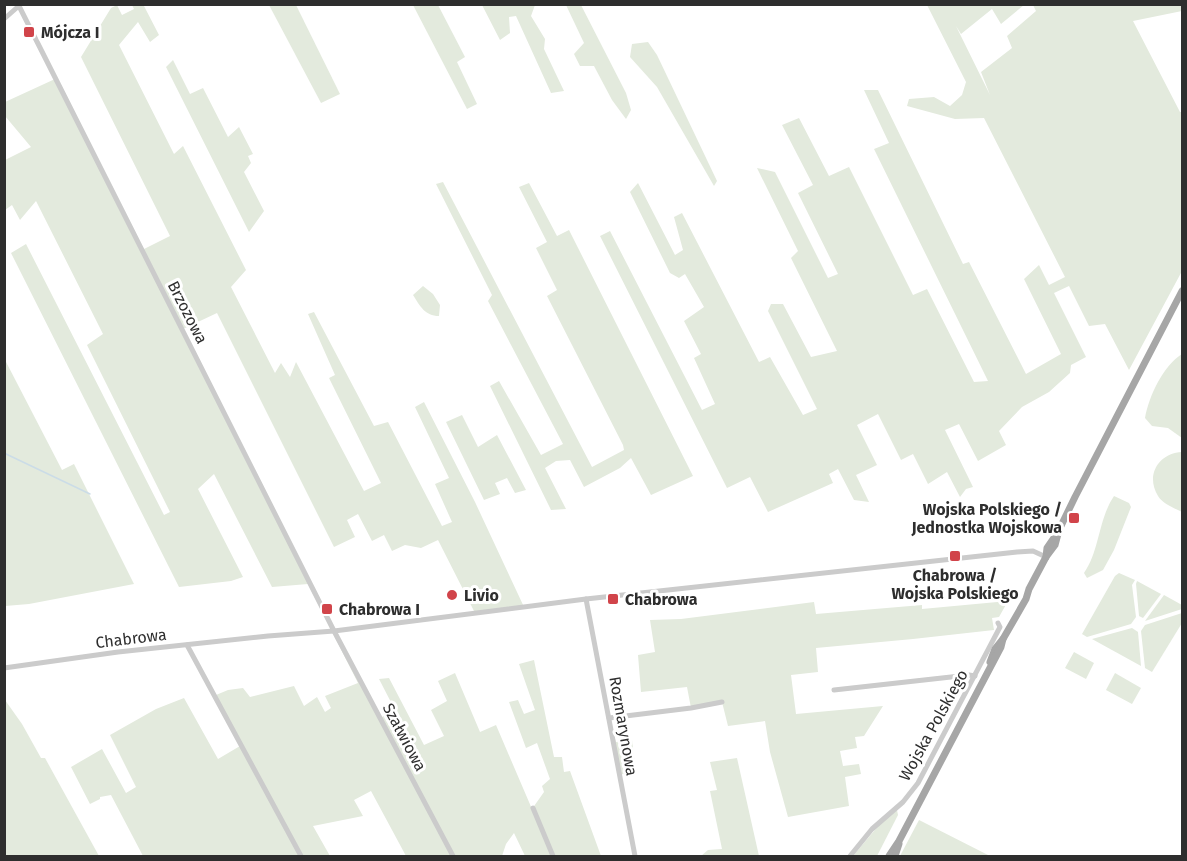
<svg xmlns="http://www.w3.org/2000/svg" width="1187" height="861" viewBox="0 0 1187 861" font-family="'Fira Sans',sans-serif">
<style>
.green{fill:#e3eadd}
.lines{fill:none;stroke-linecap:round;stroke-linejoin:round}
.stream{stroke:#cbdce7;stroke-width:1.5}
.minor{stroke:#cbcbcb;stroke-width:5}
.major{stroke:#a6a6a6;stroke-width:7}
.poi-dot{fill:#d1444a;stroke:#fff;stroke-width:2}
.labels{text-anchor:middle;stroke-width:6;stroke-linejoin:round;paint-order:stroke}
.poi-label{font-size:16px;font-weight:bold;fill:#2e2e2e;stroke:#fff;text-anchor:start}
.street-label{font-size:16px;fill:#2e2e2e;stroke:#fff}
</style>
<rect width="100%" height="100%" fill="#fff"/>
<g class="green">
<polygon points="117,5 122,15 134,9 132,5 146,5 144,6 159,35 150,42 138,22 119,45 174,154 183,146 246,270 231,287 275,373 281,363 290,377 296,362 364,491 381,483 329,378 335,375 308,314 314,312 374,426 388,422 442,526 452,522 435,484 449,478 415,407 424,402 475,502 524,607 475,613 438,540 421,548 405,545 392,551 384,535 372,541 358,514 347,520 355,537 334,547 217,313 183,329 378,713 382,717 395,710 379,679 389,678 424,745 444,736 431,710 447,701 438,681 455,673 480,732 496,725 532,809 544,792 542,786 550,779 537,743 526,748 509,702 518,700 524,714 535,710 519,664 534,660 554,757 562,757 564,772 570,771 601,856 525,856 514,833 506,844 502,856 406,856 371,791 354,800 363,816 313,826 330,856 143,856 111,795 100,797 100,799 90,804 71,767 102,749 126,793 136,787 110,735 156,709 184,698 218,759 240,746 216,695 228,690 243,688 250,697 294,686 304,706 317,697 325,712 331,708 325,696 358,683 308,584 272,587 214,474 198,489 243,577 231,581 179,587 11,253 26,244 164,515 170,512 87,345 103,334 36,201 20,220 12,205 5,210 5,160 31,147 5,116 5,102 55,79 142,250 170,236 81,57 111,8"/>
<polygon points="269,5 296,5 340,94 321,103"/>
<polygon points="413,5 438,5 465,57 457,62 477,104 467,109"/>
<polygon points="482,5 535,5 531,16 545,39 544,49 564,91 551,93 516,16 509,17 510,33 500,40"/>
<polygon points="566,5 581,5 582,7 626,93 631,110 626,119 612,100 594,66 580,66 574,54 584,43"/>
<polygon points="927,5 1024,5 1001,24 992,9 961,34 956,26 990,95 981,72 1012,48 1007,36 1036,11 1033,5 1182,5 1182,11 1133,21 1180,112 1182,112 1182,271 1129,370 1105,324 1089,326 1069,286 1054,293 1086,357 1071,365 1070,373 1049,392 1022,407 999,431 1006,445 978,461 959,424 945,430 973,487 966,489 960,497 947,472 928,484 913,454 901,460 878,414 857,425 877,465 856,475 869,502 854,500 838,469 829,474 833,483 768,512 750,477 727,488 600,236 610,231 702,410 715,404 694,358 701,354 684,321 704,307 685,274 679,278 670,273 630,192 638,183 675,255 683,250 674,217 682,213 759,362 770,357 803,415 817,409 768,311 771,304 783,304 811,357 837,351 791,258 798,251 757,168 775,172 828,278 838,274 798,193 813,185 782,125 799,118 829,176 849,167 913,295 927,289 974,382 988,381 874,149 889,143 864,90 878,90 963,264 969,262 1026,374 1061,354 1024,279 1039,265 1049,285 1065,277 984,118 955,119 907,106 909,99 934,97 950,106 962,95 966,82"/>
<polygon points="648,42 657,55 717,181 714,186 657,87 630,57 632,44"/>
<polygon points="173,60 190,94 203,88 228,137 239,127 253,154 248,156 251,163 244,172 264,211 249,232 166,67"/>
<polygon points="443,182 592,467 624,450 623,445 547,296 557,290 536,248 547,242 519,187 529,183 557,236 569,230 693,476 651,495 631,458 620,468 584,487 570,460 556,461 545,468 566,509 551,510 490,386 499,381 541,455 563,444 488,301 492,295 436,184"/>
<path d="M423,286L433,294L440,305L439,316C425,316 420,306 413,295Z"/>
<path d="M1182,354V438L1168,428L1152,426L1145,418C1149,396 1163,366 1182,354Z"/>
<polygon points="4,358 62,470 74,464 134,584 29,604 5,606"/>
<polygon points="462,415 478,447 497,435 526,490 515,493 507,478 495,483 500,494 484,500 446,422"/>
<path d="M1182,452V512C1174,508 1163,504 1158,496C1145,475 1159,453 1182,452Z"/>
<path d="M1114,496L1129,503L1131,507L1114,550L1103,570L1087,578L1084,573C1100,550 1098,520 1114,496Z"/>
<polygon points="1119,573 1135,580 1132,585 1136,617 1131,624 1087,637 1082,634 1115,576"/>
<polygon points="1137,581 1161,594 1143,618 1139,616 1136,584"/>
<polygon points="1164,595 1182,605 1182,609 1145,621"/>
<polygon points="1008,601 999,617 992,618 994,630 913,639 816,648 818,672 791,675 796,714 883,706 864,736 855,737 857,748 840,751 843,766 859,764 861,774 845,777 849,806 788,817 770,752 765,721 728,726 722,702 691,708 687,687 641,692 638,655 655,652 650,620 681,619 814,602 816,614 922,605 922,609"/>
<polygon points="1182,613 1182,623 1152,672 1145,668 1141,631 1145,625"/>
<polygon points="1132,628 1138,632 1141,666 1092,639"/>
<polygon points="1074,652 1094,663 1086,679 1065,668"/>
<polygon points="1115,673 1141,688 1132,704 1106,690"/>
<polygon points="5,700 22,724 41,758 45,758 99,856 5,856"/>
<polygon points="609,718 616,742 632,740 636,772 618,775"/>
<polygon points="737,758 759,856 701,856 708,850 722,849 710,791 717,790 710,762"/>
<polygon points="897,810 898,815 877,856 853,856 879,825"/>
<polygon points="919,820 921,821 990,856 900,856"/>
</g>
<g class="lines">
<polyline class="stream" points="4,453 90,494"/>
<g class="minor">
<polyline points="18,4 334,631 453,856"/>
<polyline points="4,19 21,4"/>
<polyline points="586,599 635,856"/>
<polyline points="187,645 301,856"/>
<polyline points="4,668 118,652 268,636 334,631 586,599 1017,552 1033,551 1046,557"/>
<polyline points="834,690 969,675 975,676"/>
<polyline points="609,718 691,708 722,702"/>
<polyline points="533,808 553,856"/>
<polyline points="850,856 872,829 903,802 918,783 1000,627 998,623"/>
</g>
<g class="major">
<polyline points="1046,557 1047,548 1058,532"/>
<polyline points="990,662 995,649 1003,639"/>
<polyline points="889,856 899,841 1001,647 1003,639 1026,599 1029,589 1046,557 1055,545 1059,530 1075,497 1182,291"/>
<polyline points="895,856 899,844"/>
</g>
</g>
<g class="poi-dot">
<rect x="23" y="26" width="12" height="12" rx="3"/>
<rect x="1068" y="512" width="12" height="12" rx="3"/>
<rect x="949" y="550" width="12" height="12" rx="3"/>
<circle cx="452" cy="595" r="6"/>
<rect x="607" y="593" width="12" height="12" rx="3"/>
<rect x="321" y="603" width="12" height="12" rx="3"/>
</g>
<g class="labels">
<g class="poi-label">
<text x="41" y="38">Mójcza I</text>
<text x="1062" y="515" text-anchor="end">Wojska Polskiego /<tspan x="1062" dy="18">Jednostka Wojskowa</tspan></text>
<text x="955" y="581" text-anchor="middle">Chabrowa /<tspan x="955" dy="18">Wojska Polskiego</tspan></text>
<text x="464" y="601">Livio</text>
<text x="625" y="605">Chabrowa</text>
<text x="339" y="615">Chabrowa I</text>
</g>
<g class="street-label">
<text transform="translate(188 312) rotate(63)" y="6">Brzozowa</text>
<text transform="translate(131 638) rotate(-7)" y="6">Chabrowa</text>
<text transform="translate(933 725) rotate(-61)" y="6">Wojska Polskiego</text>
<text transform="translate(624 726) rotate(80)" y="6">Rozmarynowa</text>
<text transform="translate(405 737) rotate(62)" y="6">Szałwiowa</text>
</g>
</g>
<rect width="1187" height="861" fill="none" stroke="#2e2e2e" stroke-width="12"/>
</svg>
